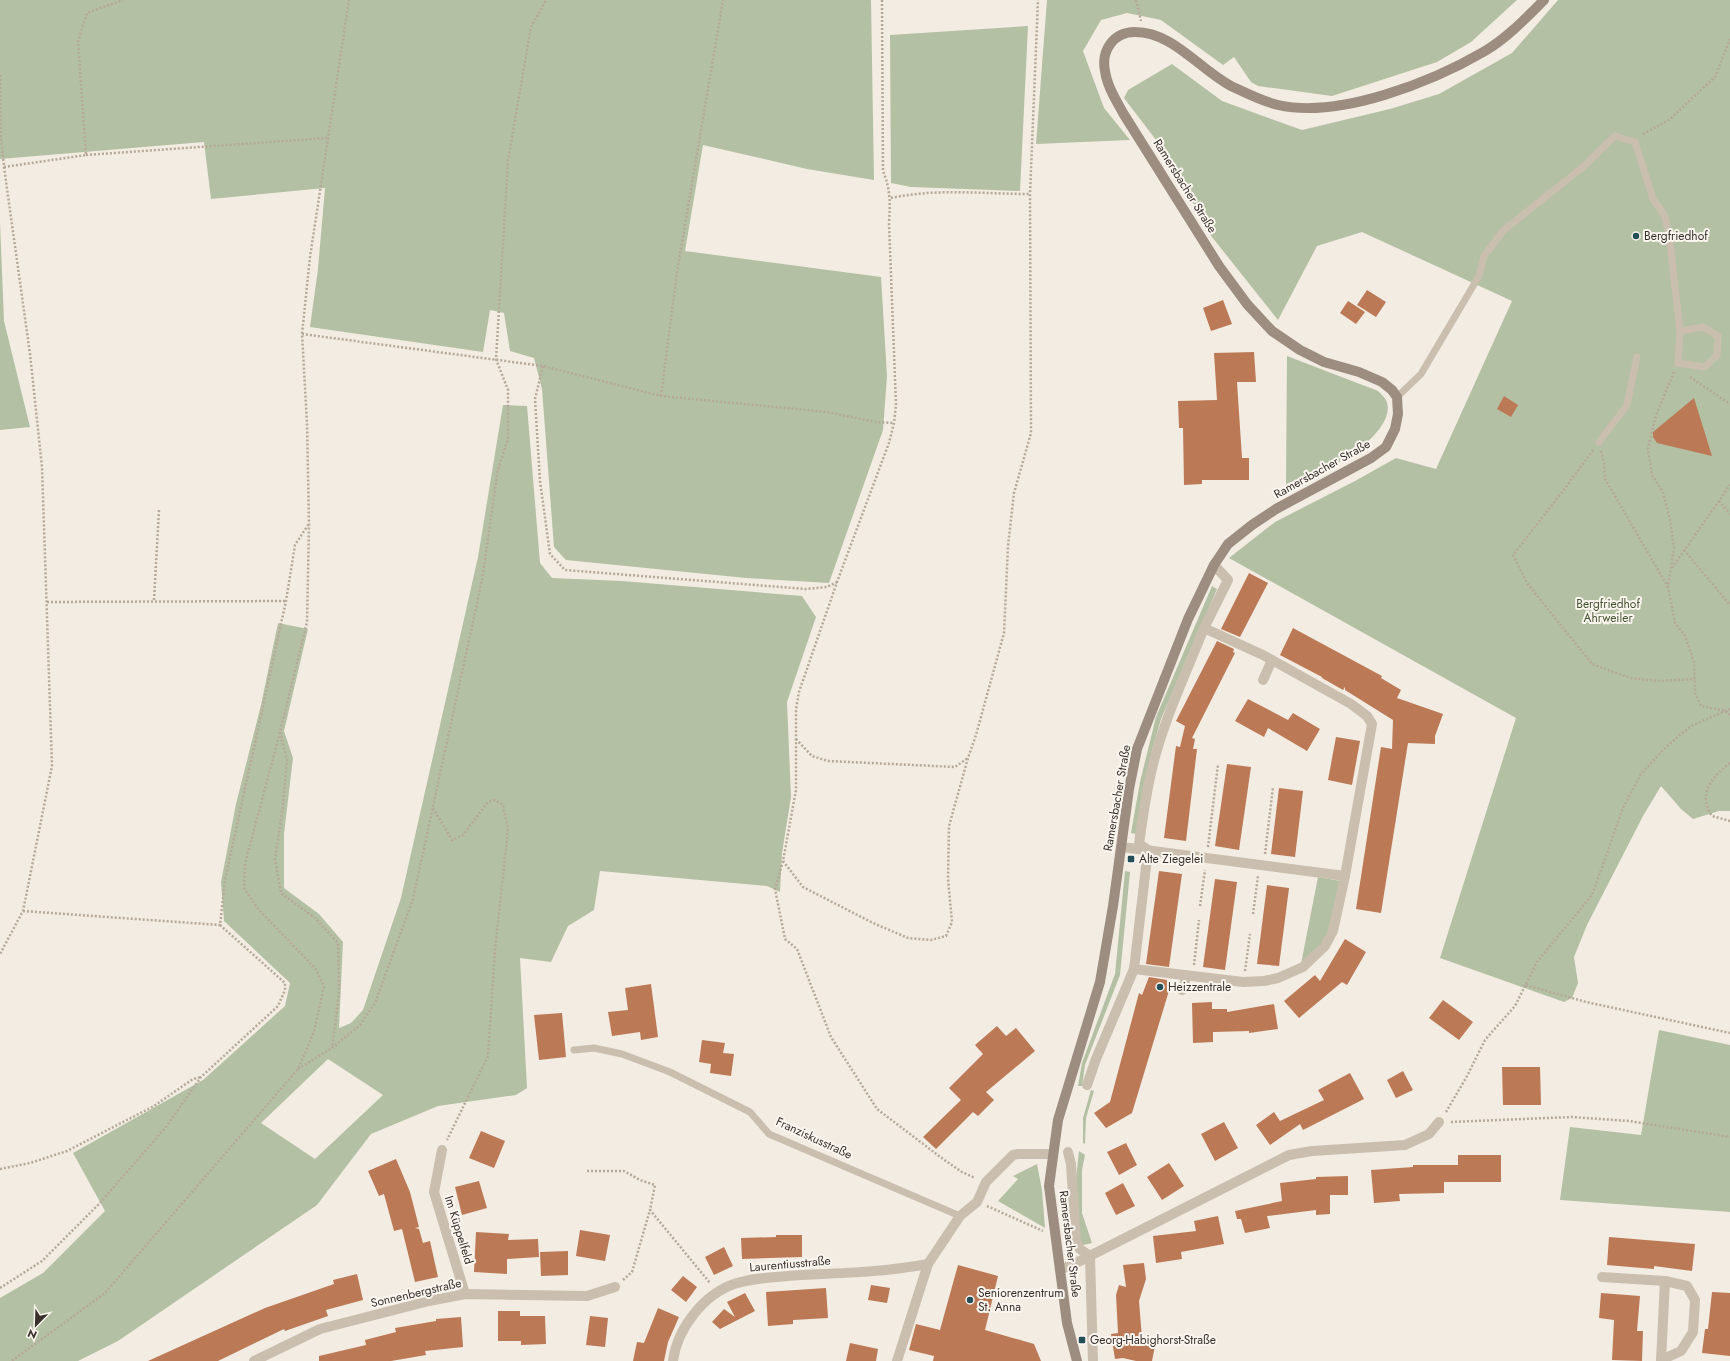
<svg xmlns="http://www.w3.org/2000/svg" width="1730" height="1361" viewBox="0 0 1730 1361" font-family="Jost,sans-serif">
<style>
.green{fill:#b4c0a3;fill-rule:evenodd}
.building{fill:#bc7956}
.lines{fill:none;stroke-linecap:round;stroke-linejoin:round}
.path{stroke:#b5a899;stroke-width:2.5;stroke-dasharray:2 2;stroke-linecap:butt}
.service{stroke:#cabeaf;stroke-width:7}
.minor{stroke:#cabeaf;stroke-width:10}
.secondary{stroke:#9d8d80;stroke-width:10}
.poi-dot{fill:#254f58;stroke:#faf6ef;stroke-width:1.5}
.labels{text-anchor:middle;stroke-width:4;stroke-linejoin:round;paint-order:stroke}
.street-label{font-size:12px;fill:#39312c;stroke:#faf6ef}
.poi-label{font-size:12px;fill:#39312c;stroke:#faf6ef;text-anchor:start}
.park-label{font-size:12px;fill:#455532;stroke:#faf6ef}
</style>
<rect width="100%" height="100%" fill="#f2ece2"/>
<g class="green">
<polygon points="0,0 871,0 874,180 807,169 703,145 685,251 881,277 887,376 883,430 829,583 746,578 566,560 554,547 542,389 534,358 510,351 504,313 490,310 483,352 310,327 318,269 325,188 211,199 204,142 0,159"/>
<polygon points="1047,0 1517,0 1471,42 1437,62 1332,96 1258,86 1251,82 1234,57 1223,65 1161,20 1127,13 1101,20 1083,51 1104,108 1130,140 1036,144"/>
<polygon points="1558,0 1730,0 1730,811 1719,811 1693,819 1681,809 1661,786 1643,816 1587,925 1574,957 1578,983 1572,998 1564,1002 1440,958 1516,718 1229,558 1275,522 1355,481 1396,458 1436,469 1512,301 1362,232 1317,246 1278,320 1208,232 1169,157 1124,98 1128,90 1172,64 1222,101 1302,130 1390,109 1439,94 1512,53"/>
<polygon points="1028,26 1020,191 911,187 891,183 890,35"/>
<polygon points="0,222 4,321 30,427 0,430"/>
<path d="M1287,356L1378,391C1380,393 1384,397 1386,400C1397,423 1355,455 1337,463C1321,472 1303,477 1286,484Z"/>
<path d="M503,405L527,406L540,563L552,578L622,581L802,596L816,617L787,702L791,797L782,853L780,892L767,886L600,871L594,910L568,926L551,962L520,958L527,1088L516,1095L438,1106L371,1134L317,1205L118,1341L78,1361H0V1298L43,1273L105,1211L73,1153L203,1080L285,1006L290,983L224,921L221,882L236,804L261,705L278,623L308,629L284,731L293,758L284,834V888L319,914L343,942L339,1028L351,1023L363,1010L401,898L478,557ZM328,1059L383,1095L315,1159L261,1123Z"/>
<polygon points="1212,586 1217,589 1161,719 1152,750 1136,834 1131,833 1140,782 1156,717"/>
<polygon points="1125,871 1130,872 1120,975 1085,1065 1082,1086 1078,1086 1082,1063 1115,974"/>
<polygon points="1318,877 1341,881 1326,939 1301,964"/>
<polygon points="1659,1030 1730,1045 1730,1212 1560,1200 1570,1127 1641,1135"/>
<polygon points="1091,1090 1094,1091 1086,1118 1085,1144 1083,1143 1083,1118"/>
<polygon points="1079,1151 1085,1155 1082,1170 1082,1213 1092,1243 1079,1246 1075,1189"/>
<polygon points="1037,1164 1042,1190 1045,1228 998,1201 1018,1179 1013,1176"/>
</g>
<g class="building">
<polygon points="1367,290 1386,302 1376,317 1357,305"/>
<polygon points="1223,300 1232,324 1211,331 1203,308"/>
<polygon points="1348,301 1365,312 1356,324 1340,313"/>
<polygon points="1254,352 1256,382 1237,382 1242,458 1249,458 1249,480 1202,480 1202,484 1184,485 1183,428 1179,428 1178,401 1217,400 1214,353"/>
<polygon points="1504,396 1518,405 1511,417 1497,409"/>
<polygon points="1694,398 1712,456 1657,443 1653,437 1653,432"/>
<polygon points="1249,573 1268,583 1240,637 1221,629"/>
<polygon points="1293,628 1382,676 1381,678 1401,690 1397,698 1443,714 1435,736 1435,744 1408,743 1381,913 1356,909 1381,747 1392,749 1393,720 1345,690 1345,687 1343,690 1322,678 1322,677 1280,655"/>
<polygon points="1217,641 1234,649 1233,652 1235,653 1192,738 1195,739 1193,749 1197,749 1186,841 1164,838 1176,746 1180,747 1185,726 1176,721"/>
<polygon points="1248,699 1288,720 1293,713 1320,729 1307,751 1268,728 1264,737 1235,721"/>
<polygon points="1336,737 1360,741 1352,785 1328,780"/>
<polygon points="1227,764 1251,767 1239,850 1215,846"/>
<polygon points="1279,788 1303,791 1295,857 1271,854"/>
<polygon points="1159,871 1182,874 1169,967 1146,964"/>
<polygon points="1215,879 1237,882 1225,970 1203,967"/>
<polygon points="1267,885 1289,888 1279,966 1257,964"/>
<polygon points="1345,939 1366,952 1347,985 1342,982 1299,1018 1284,1001 1315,975 1320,981"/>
<polygon points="1149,977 1167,980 1167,982 1171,984 1132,1113 1106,1128 1094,1113 1110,1102 1139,993 1142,995"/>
<polygon points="651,984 658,1037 641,1040 640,1032 612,1036 608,1012 628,1010 625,988"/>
<polygon points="1443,1000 1473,1022 1459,1040 1429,1018"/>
<polygon points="1212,1002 1212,1009 1227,1009 1227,1012 1274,1004 1278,1029 1249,1033 1249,1031 1213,1032 1213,1042 1193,1043 1192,1003"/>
<polygon points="562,1013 566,1057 539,1060 534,1015"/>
<polygon points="997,1026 1006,1036 1016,1028 1035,1051 986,1092 994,1100 978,1116 973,1112 936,1149 923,1137 961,1100 949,1088 983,1054 975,1045"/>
<polygon points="702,1040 725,1043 723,1053 734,1054 731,1076 710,1073 711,1064 699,1062"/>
<polygon points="1502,1067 1540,1067 1541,1105 1503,1105"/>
<polygon points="1403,1071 1413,1090 1396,1098 1387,1080"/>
<polygon points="1350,1073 1364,1099 1303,1130 1300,1124 1270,1145 1256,1125 1274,1112 1280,1121 1324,1100 1318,1090"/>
<polygon points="1224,1122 1238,1148 1215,1161 1201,1134"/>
<polygon points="481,1131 505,1141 494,1168 469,1158"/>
<polygon points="1126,1143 1137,1165 1119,1175 1107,1152"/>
<polygon points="1458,1155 1501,1155 1501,1182 1444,1182 1444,1193 1399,1194 1400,1201 1374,1203 1371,1170 1413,1167 1413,1165 1458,1165"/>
<polygon points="396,1159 410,1192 419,1227 415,1228 419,1229 423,1243 430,1241 438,1277 415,1282 402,1229 394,1231 384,1194 379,1196 368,1171"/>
<polygon points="1169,1163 1184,1186 1162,1200 1147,1177"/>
<polygon points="1348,1176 1348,1195 1330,1195 1330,1214 1316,1215 1316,1210 1267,1216 1270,1228 1245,1233 1241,1219 1237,1219 1235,1211 1282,1201 1280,1183 1316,1179 1316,1177"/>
<polygon points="479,1181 487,1208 462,1215 455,1187"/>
<polygon points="1123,1183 1135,1206 1116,1215 1105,1193"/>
<polygon points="1218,1216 1224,1244 1181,1252 1182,1259 1156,1263 1153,1236 1196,1231 1194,1221"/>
<polygon points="580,1230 610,1235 605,1261 576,1256"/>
<polygon points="476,1232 509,1234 508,1240 538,1239 539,1257 507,1259 507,1274 474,1272"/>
<polygon points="776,1235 802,1235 802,1257 742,1259 741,1238 776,1237"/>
<polygon points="1609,1237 1695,1244 1692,1271 1654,1266 1654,1269 1607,1265"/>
<polygon points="724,1247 733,1266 714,1275 705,1257"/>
<polygon points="568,1251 568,1275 541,1276 540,1252"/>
<polygon points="1144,1263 1146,1279 1139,1301 1142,1338 1156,1341 1152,1361 1136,1361 1123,1358 1115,1359 1111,1334 1118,1333 1116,1295 1119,1285 1126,1287 1123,1265"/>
<polygon points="958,1265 998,1276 985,1330 1034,1344 1041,1361 933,1361 934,1356 909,1350 916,1324 940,1330"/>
<polygon points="357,1274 363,1300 326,1310 328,1316 285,1331 284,1329 218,1361 148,1361 265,1308 334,1284 333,1280"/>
<polygon points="683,1276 697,1287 686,1302 671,1290"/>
<polygon points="871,1285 890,1288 887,1303 868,1300"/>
<polygon points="826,1288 828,1318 793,1320 793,1324 768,1326 766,1292"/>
<polygon points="1712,1292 1730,1293 1730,1356 1702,1353 1705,1329 1708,1329"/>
<polygon points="745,1293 755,1311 720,1329 712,1322 724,1309 735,1317 727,1302"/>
<polygon points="1601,1293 1640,1296 1637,1331 1643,1331 1642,1361 1612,1360 1614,1320 1599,1318"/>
<polygon points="658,1308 679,1317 668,1342 664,1361 633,1361 637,1342 644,1343"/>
<polygon points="498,1311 520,1311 520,1316 545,1316 546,1344 521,1345 521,1341 498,1341"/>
<polygon points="590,1316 608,1318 605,1347 586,1345"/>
<polygon points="461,1317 463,1347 425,1351 426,1355 391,1361 319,1361 319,1356 366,1345 365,1340 396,1332 395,1328 436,1321 436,1319"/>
<polygon points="850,1343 878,1349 876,1361 846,1361"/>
</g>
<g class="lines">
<g class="path">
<path d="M882,0L883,171C891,191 890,203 889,223L896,405L894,423L889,443L837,582L799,692L796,709V790L783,861L775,889L785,939L797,949L831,1037L877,1109L943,1159L962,1172L975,1178"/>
<polyline points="1136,0 1141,21"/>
<polyline points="0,75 1,137 4,167 30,354 42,467 52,766 23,911 0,954"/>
<polyline points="1643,134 1669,120 1715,77 1730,39"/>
<polyline points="86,155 327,138"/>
<polyline points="4,167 86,155 78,41 87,13 123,0"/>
<path d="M891,198C937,188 984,194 1030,194"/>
<polyline points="302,334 543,366 661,396 827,412 876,422 894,423"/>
<polyline points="543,366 535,399 540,481 550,554 565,570 806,589 827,587 837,582"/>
<polyline points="1674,372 1656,415 1648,448 1652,475 1663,492 1670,520 1674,548 1668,587 1675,623 1685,636 1694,662 1695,693 1701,706 1726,711 1730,715"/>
<polyline points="1690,377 1730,404"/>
<polyline points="661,396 677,272 723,0"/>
<polyline points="1593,450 1563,491 1513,555 1527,583 1592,664 1630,678 1659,681 1695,679"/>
<polyline points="1601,451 1604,462 1605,479 1668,587"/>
<polyline points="1719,501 1730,514"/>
<polyline points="1684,550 1730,605"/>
<polyline points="1672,568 1730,485"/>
<polyline points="154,600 159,510"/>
<polyline points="47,602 286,601"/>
<polyline points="280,732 287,760 283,805 275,860 281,893 315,918 338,943 339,993 332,1048"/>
<polyline points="796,739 812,756 828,761 955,767 968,758"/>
<path d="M1730,763C1712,777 1697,794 1712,816L1730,821"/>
<polyline points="433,808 452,840 463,835 488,802 495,800 503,805 508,829 495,950 488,1056 447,1140"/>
<polyline points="1208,847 1218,764"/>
<polyline points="1265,854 1273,787"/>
<polyline points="783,861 803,887 873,923 908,938 931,940 946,936 952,922 948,879 949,826 968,758 976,735 1004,633 1008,546 1014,493 1031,433 1030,194 1038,0"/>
<polyline points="1200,906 1205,870"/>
<polyline points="23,911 220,925"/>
<polyline points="1253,914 1258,876"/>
<polyline points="1194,965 1199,920"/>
<polyline points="1245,971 1250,934"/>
<polyline points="1526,985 1586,1002 1730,1033"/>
<polyline points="298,1069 332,1048 360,1025 375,1003 413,899 482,580 498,469 508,439 508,390 496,359 508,160 531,27 546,0"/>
<polyline points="1446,1112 1466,1078 1485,1040 1515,1006 1537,962 1592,895 1623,808 1641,774 1667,746 1691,726 1730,709"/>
<polyline points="1451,1122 1572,1117 1629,1121 1730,1137"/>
<polyline points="0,1169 30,1163 67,1151 154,1106 193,1079 201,1077"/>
<polyline points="587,1171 624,1171 640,1180 655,1185 650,1210"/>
<polyline points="987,1206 1043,1231"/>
<polyline points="623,1280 632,1272 650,1210 710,1283"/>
<polyline points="0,1288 42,1261 99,1204 166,1127 201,1077 278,1006 285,990 285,983 220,925 225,880 286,601 295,545 308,525"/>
<polyline points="12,1361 105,1293 298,1069 314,1032 324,986 315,968 258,909 244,888 245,864 280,732 307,622 309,525 307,423 302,334 310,257 349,0"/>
</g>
<g class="service">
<polyline points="1397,397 1421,374 1479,276 1484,256 1504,230 1583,167 1615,136 1635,142 1653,199 1665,216 1670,242 1680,331 1678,363 1705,367 1717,355 1718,336 1703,327 1680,331"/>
<polyline points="1599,442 1627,405 1637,357"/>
<polyline points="574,1050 594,1048 622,1054 670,1072 750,1112 769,1134 960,1216"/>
</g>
<g class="minor">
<polyline points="1204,628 1228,580 1214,565"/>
<polyline points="1263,680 1272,660"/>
<path d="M1122,847L1345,876L1372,724L1367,716L1351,704L1263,655L1204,628C1187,671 1167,713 1155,757C1147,785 1143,815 1139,844L1148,850"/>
<polyline points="1148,850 1134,969 1243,982 1264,981 1278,978 1303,967 1325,946 1333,931 1345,876"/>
<polyline points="1182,990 1185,984 1185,975"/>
<polyline points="1087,1085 1096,1059 1134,969"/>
<polyline points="442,1150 434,1192 465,1294"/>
<polyline points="1068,1152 1071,1164 1076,1242 1080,1249 1090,1256 1093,1361"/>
<polyline points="1060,1269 1070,1266 1289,1155 1312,1151 1405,1145 1429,1134 1439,1122"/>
<polyline points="1602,1277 1665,1281 1687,1286 1695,1300 1693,1332 1681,1351 1661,1360"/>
<polyline points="254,1361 320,1329 429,1301 465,1294 587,1296 615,1287"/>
<path d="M673,1361C677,1329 703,1295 734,1284C755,1277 779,1277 801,1275C843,1273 886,1272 928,1264"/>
<polyline points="897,1361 928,1264 960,1216 977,1202 986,1182 1013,1155 1018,1154 1052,1154"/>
<polyline points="1661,1361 1665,1281"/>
</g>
<path class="secondary" d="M1077,1361L1067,1323L1049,1186L1058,1120L1100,982L1113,906L1129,789L1137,749L1188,619L1214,565L1228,544L1252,525L1276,509L1371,458L1386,447L1395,429L1398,414L1397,397L1392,390L1382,382L1359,372L1324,362L1300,350L1272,331L1247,304L1219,266L1123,113C1116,100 1107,86 1105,71C1101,51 1113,32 1135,32C1173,32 1199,69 1231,86C1246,93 1261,101 1278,105C1339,119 1432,82 1485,51C1507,38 1526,18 1544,0"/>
</g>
<g class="poi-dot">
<circle cx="1636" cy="236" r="4"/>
<rect x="1127" y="855" width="8" height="8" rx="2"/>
<circle cx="1160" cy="987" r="4"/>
<circle cx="970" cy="1300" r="4"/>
<rect x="1078" y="1336" width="8" height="8" rx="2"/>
</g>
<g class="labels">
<g class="street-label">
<text transform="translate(1185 186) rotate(58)" y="4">Ramersbacher Straße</text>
<text transform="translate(1322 469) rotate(-29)" y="4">Ramersbacher Straße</text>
<text transform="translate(1117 798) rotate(-80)" y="4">Ramersbacher Straße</text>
<text transform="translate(814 1138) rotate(25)" y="4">Franziskusstraße</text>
<text transform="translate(459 1230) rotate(73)" y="4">Im Küppelfeld</text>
<text transform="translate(1070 1244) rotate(83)" y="4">Ramersbacher Straße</text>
<text transform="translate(790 1264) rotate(-5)" y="4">Laurentiusstraße</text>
<text transform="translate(416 1293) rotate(-13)" y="4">Sonnenbergstraße</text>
</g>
<g class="poi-label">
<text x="1644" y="240">Bergfriedhof</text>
<text x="1139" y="863">Alte Ziegelei</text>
<text x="1168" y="991">Heizzentrale</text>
<text x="978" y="1297">Seniorenzentrum<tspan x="978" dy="14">St. Anna</tspan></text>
<text x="1090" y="1344">Georg-Habighorst-Straße</text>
</g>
<g class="park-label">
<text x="1608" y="608">Bergfriedhof<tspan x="1608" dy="14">Ahrweiler</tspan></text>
</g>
</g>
<g transform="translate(36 1325) rotate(203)" stroke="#faf6ef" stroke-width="3" paint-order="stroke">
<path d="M0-3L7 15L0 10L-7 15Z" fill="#39312c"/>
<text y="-6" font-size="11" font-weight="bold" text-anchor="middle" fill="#39312c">N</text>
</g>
</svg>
